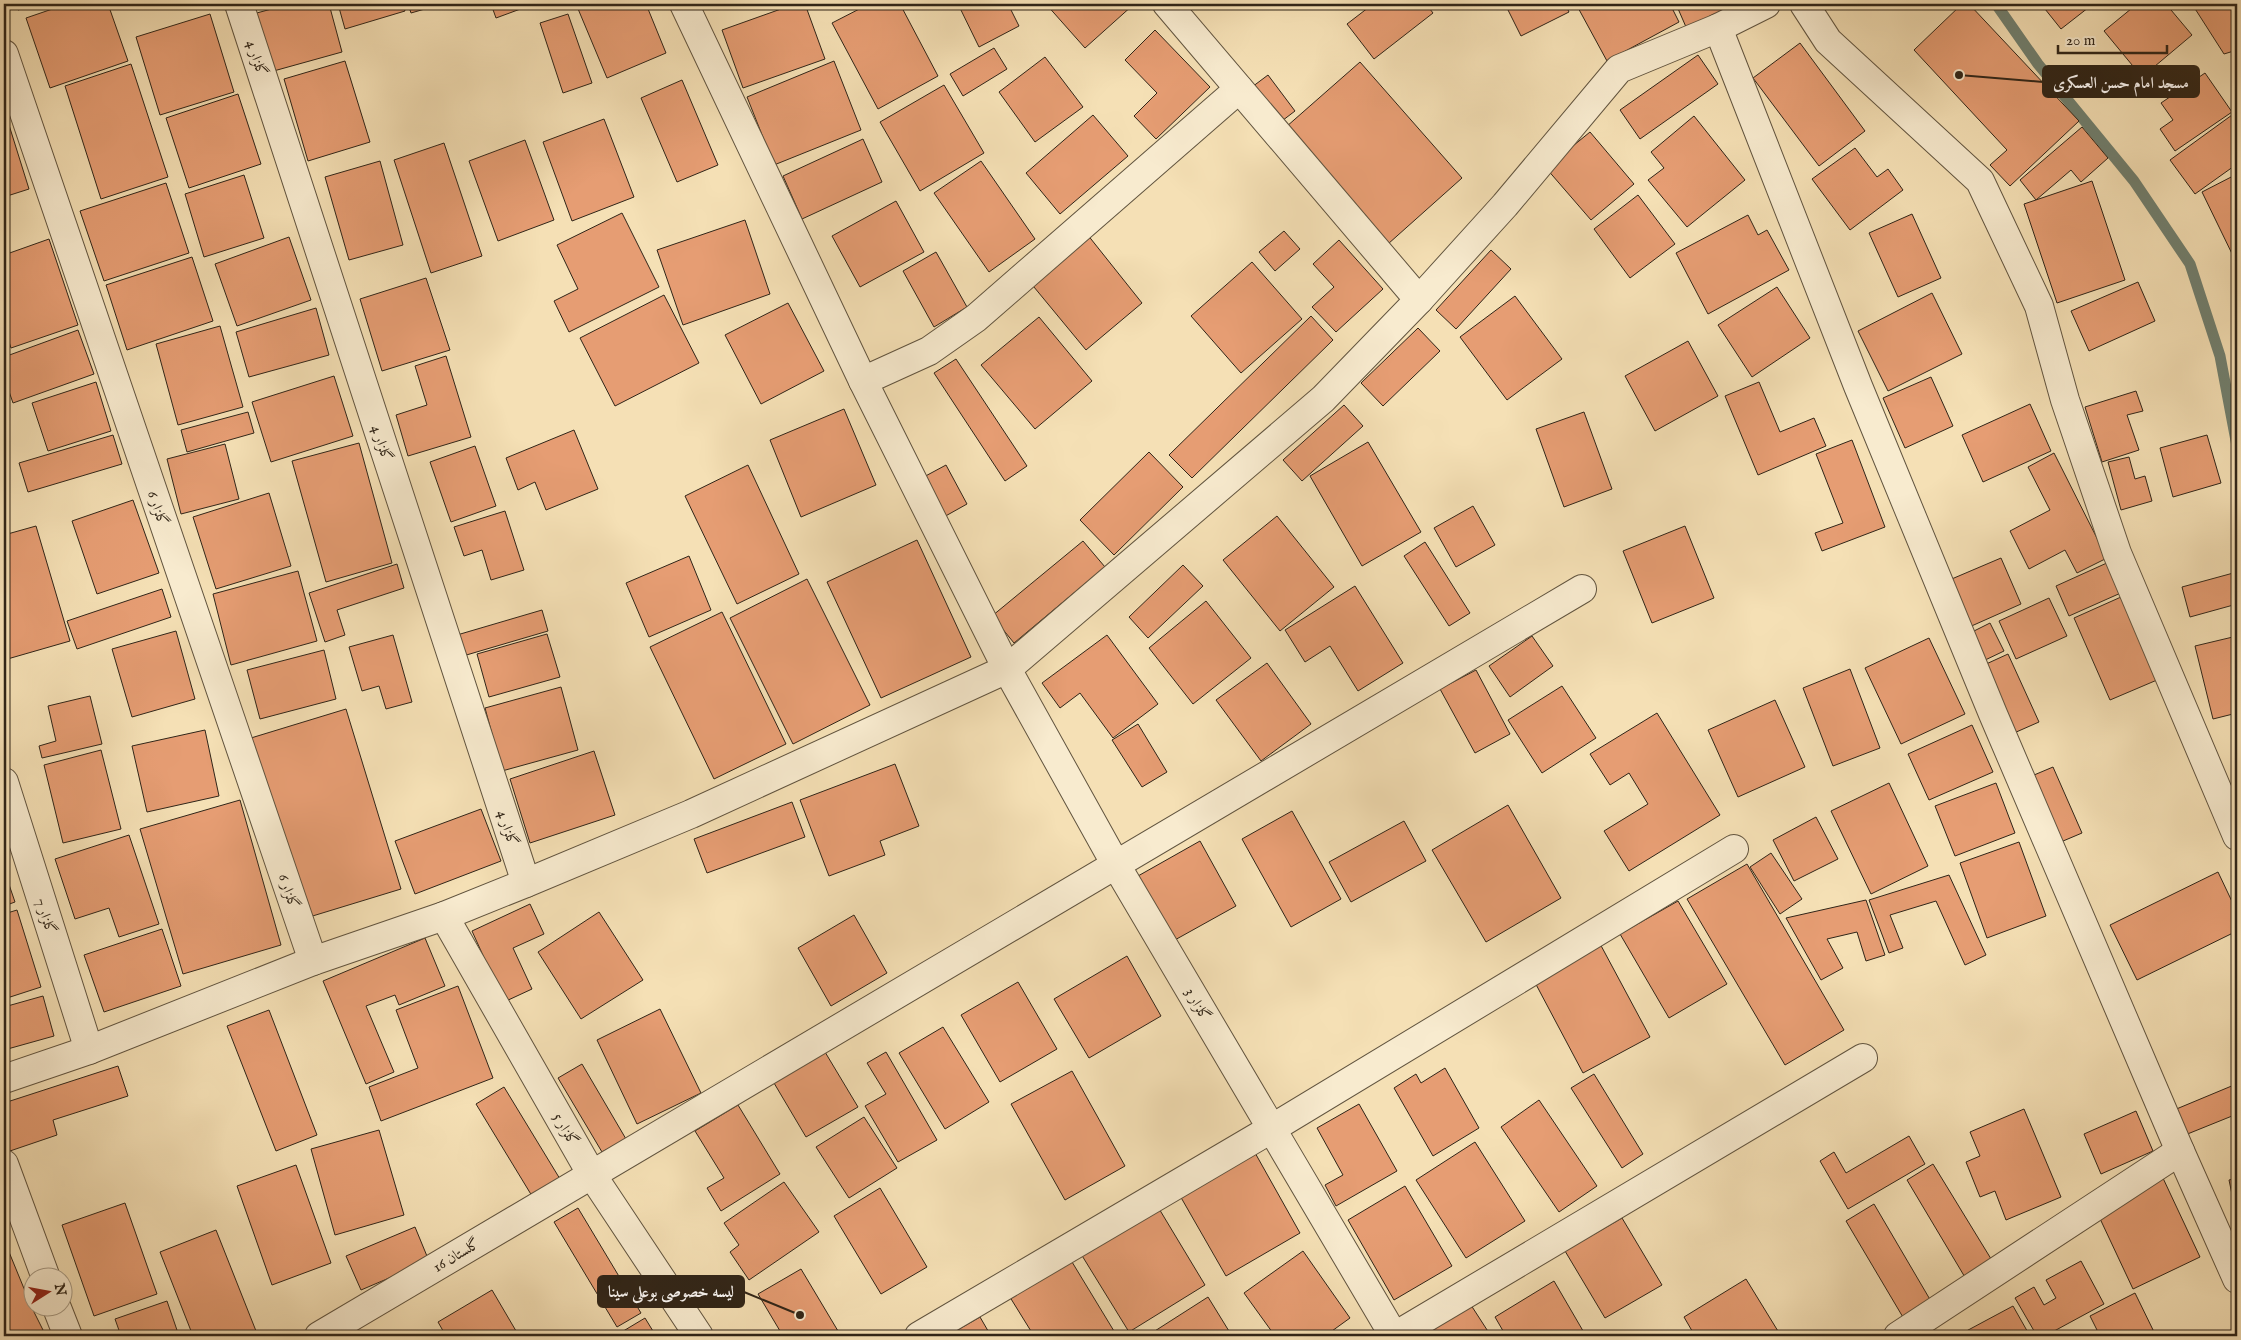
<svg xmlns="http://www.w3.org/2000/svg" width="2241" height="1340" viewBox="0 0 2241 1340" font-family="'IM FELL English',Amiri,serif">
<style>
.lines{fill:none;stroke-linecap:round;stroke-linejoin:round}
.stream{stroke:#718070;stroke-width:11}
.building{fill:#e69d73;stroke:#302518}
.minor-casing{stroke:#61543f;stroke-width:30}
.minor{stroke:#f8ebcf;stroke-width:28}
.labels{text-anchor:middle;stroke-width:4;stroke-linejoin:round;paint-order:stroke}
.street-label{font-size:15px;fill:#302518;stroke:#f8ebcf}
.leader{fill:none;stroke:#302518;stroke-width:2}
.callout-dot{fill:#302518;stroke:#f8ebcf;stroke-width:2}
.callout{fill:#302518;stroke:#302518;stroke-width:2}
.callout-label{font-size:16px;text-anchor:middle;font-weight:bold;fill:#fff}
</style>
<rect width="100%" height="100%" fill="#f5e0b5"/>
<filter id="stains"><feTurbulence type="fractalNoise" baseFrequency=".004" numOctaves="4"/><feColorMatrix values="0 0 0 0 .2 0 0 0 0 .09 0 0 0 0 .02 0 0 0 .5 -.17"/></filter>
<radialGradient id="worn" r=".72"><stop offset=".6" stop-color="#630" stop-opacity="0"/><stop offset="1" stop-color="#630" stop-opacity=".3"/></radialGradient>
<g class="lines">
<polyline class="stream" points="1996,4 2038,64 2134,181 2190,264 2220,356 2237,446"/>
</g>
<g class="building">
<polygon points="16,4 39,4 18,10"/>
<polygon points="67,4 108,4 128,61 50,88 26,18"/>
<polygon points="290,4 329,4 342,52 270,72 253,14"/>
<polygon points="338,4 403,4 405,11 345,29"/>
<polygon points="408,4 442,4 411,13"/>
<polygon points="491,4 534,4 496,18"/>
<polygon points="576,4 646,4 666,53 607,78"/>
<polygon points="795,4 805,4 825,59 743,88 722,30"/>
<polygon points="869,4 900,4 938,76 878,109 832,23"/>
<polygon points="958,4 1008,4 1019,26 979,47"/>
<polygon points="1046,4 1132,4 1133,5 1085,48"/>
<polygon points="1373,4 1426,4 1433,13 1374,59 1347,24"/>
<polygon points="1505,4 1565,4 1569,12 1521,36"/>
<polygon points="1576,4 1670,4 1679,22 1607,61"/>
<polygon points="1676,4 1735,4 1736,7 1686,27"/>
<polygon points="1962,4 1969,4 2079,121 2010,186 1990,165 2007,150 1914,50"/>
<polygon points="2041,4 2093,4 2061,29"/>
<polygon points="2137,4 2166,4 2192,35 2142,77 2104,31"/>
<polygon points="2192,4 2237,4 2237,50 2224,54"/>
<polygon points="210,14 234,92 160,115 136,37"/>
<polygon points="568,14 592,83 563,93 540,23"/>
<polygon points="1155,30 1210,87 1156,139 1134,116 1157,93 1125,60"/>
<polygon points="1800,43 1865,131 1819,166 1753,78"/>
<polygon points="994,48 1007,69 963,96 950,74"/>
<polygon points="1698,55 1718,84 1640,139 1620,110"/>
<polygon points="1045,57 1083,107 1035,142 999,92"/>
<polygon points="345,61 370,142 308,161 284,79"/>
<polygon points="834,61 861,130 774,165 747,97"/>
<polygon points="1360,62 1462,178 1388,244 1286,127"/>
<polygon points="131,64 168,177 101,199 65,86"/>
<polygon points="2205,73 2232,112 2175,151 2160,129 2173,120 2161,103"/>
<polygon points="1268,75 1295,111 1274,127 1248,90"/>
<polygon points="682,80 718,165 677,182 641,98"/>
<polygon points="944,85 984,153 920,191 880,122"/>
<polygon points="238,94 261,164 189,188 166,118"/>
<polygon points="4,109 29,189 4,197"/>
<polygon points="1093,115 1128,156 1060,214 1026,173"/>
<polygon points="2232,115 2237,122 2237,164 2195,194 2170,160"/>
<polygon points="1694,116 1745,180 1687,227 1648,180 1664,168 1651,152"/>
<polygon points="604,119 634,197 572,221 543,142"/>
<polygon points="2082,127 2108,158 2081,182 2071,170 2036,200 2020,180"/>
<polygon points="1590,132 1634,184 1591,220 1546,168"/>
<polygon points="863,139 882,182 802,219 783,176"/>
<polygon points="525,140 554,220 498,241 469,161"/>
<polygon points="444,143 482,256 431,273 394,160"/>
<polygon points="1855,148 1877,177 1888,169 1903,190 1850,230 1812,179"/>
<polygon points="380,161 403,245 349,260 325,177"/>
<polygon points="981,161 1035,239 989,272 934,193"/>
<polygon points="2237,174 2237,264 2202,192"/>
<polygon points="244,175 264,238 204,257 185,194"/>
<polygon points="2092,181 2125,280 2057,303 2024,204"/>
<polygon points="166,183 189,253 104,281 80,211"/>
<polygon points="1638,195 1675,244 1630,278 1594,229"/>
<polygon points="896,201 924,252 860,287 832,236"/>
<polygon points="622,213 659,287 569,332 554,301 578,289 557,245"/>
<polygon points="1912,214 1941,278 1898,297 1869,233"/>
<polygon points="1748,215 1758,235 1767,230 1789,270 1708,314 1676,253"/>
<polygon points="745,220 770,294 683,325 657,250"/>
<polygon points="1284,231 1300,249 1275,271 1259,252"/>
<polygon points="1087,234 1142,303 1086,350 1029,281"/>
<polygon points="289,237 311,300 237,326 215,264"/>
<polygon points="49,239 78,325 11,348 4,326 4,255"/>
<polygon points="1339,240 1383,289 1336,332 1312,307 1334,287 1313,264"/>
<polygon points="1491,250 1511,269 1456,329 1436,310"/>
<polygon points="936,252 967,307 934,327 903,271"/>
<polygon points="192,257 213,321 127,350 106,285"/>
<polygon points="1252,262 1302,319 1241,373 1191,316"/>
<polygon points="426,278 450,350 382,371 360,299"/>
<polygon points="2138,282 2155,321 2089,351 2071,311"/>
<polygon points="1777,287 1810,338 1752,377 1718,325"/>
<polygon points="1932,293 1962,354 1888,391 1858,331"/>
<polygon points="664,295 699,363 615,406 580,338"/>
<polygon points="1515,296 1562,359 1507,400 1460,337"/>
<polygon points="788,303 824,371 761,404 725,335"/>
<polygon points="316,308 329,355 249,377 236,332"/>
<polygon points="1311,316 1333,340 1192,478 1169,455"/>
<polygon points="1039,317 1092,381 1035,429 981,365"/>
<polygon points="220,326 243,407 178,425 156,344"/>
<polygon points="1418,328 1440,351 1383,406 1361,383"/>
<polygon points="78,330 94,374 13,403 4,377 4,357"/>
<polygon points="1688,341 1718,396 1655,431 1625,376"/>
<polygon points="446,356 471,437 408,456 396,415 427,405 415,366"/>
<polygon points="956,359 1027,466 1005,481 934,373"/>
<polygon points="334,376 353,436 271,462 252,402"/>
<polygon points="1931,377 1953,426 1905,448 1883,398"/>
<polygon points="96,382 111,431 48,451 32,403"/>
<polygon points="1759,382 1780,432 1814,418 1826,446 1758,475 1725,396"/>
<polygon points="2136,391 2143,411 2127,415 2139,450 2102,462 2085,407"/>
<polygon points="2030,404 2051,451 1983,482 1962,435"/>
<polygon points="1344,405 1363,426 1302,481 1283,460"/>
<polygon points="844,409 876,485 801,517 770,440"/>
<polygon points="248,412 254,433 187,452 181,430"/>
<polygon points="1584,412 1612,489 1564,507 1536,429"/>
<polygon points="574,430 598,489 546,510 535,482 518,490 506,458"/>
<polygon points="113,435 122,464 28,492 19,463"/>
<polygon points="2207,435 2221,483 2173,497 2160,448"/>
<polygon points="1852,440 1885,527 1822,551 1815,533 1843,523 1816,454"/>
<polygon points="1368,442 1421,532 1362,566 1310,476"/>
<polygon points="359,443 392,563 326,582 292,461"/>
<polygon points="225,444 239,499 181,514 167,459"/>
<polygon points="475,446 496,506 451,522 430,462"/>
<polygon points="1149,452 1183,487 1114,555 1080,520"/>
<polygon points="2054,453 2107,558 2077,573 2065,550 2029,569 2010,531 2050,510 2028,467"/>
<polygon points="2129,457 2135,479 2145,476 2152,501 2121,510 2108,462"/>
<polygon points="748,465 799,574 737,604 685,496"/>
<polygon points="946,465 967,504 942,518 920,479"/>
<polygon points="269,493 291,566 216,589 193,517"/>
<polygon points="133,500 159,573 97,594 72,521"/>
<polygon points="1473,506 1495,545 1456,567 1434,528"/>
<polygon points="505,511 524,570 491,580 482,550 464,556 454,527"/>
<polygon points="1277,516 1334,587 1280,631 1223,560"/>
<polygon points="36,526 70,641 4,660 4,535"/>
<polygon points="1685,526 1714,598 1652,623 1623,551"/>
<polygon points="917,540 971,657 881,698 827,582"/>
<polygon points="1083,541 1105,567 1014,643 992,616"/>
<polygon points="1425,542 1470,613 1449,626 1404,556"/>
<polygon points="689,556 711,610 649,637 626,583"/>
<polygon points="2001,558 2021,604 1967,628 1947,581"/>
<polygon points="2109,562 2123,592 2069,616 2056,586"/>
<polygon points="397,564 404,588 337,610 345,635 325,642 309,593"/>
<polygon points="1183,565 1203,586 1148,638 1129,617"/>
<polygon points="298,571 317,641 231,665 213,594"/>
<polygon points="2237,572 2237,604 2190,617 2182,587"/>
<polygon points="807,579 870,705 793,744 730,618"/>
<polygon points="1355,586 1403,663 1358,691 1330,646 1305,662 1285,630"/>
<polygon points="162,589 171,617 77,649 67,621"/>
<polygon points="2121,597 2157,680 2110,700 2074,618"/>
<polygon points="2049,598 2067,636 2016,659 1999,621"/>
<polygon points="1206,601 1251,658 1193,704 1149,648"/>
<polygon points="542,610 548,631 463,656 457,635"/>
<polygon points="722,612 786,744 714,779 650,647"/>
<polygon points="1990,623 2004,651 1981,662 1968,634"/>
<polygon points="176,631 195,699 132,717 112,649"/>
<polygon points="547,634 560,677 489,697 477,654"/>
<polygon points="393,635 412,702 386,709 379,686 362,691 349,647"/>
<polygon points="1107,635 1158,704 1113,738 1080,693 1060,708 1042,683"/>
<polygon points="1532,636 1553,666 1510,697 1489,666"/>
<polygon points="2237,636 2237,713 2213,719 2195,646"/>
<polygon points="1929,638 1965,714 1901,744 1865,668"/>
<polygon points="324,650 336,699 260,719 247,670"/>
<polygon points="2008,654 2039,722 2014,733 1984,665"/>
<polygon points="1267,663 1311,724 1261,761 1216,700"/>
<polygon points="1850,669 1880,748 1833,766 1803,688"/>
<polygon points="1476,670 1510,734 1475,753 1440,689"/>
<polygon points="1562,686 1596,738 1542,773 1508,720"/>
<polygon points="561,687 578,750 502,771 485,708"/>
<polygon points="90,696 102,744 42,758 39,746 56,741 48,706"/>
<polygon points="1775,700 1805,767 1738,797 1708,730"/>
<polygon points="346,709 401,889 306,918 251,738"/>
<polygon points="1657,713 1720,815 1629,871 1604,831 1648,804 1629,773 1610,785 1590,754"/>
<polygon points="1138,724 1167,772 1142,787 1112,740"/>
<polygon points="1972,725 1993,772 1929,800 1908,754"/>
<polygon points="205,730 219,796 147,812 132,746"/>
<polygon points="101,750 121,829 63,843 44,765"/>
<polygon points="594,751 615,815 530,843 510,779"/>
<polygon points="895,764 919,826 880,841 885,855 829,876 800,800"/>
<polygon points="2053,767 2082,833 2056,844 2027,778"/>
<polygon points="1889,783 1928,866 1871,894 1831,811"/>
<polygon points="1996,783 2015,833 1955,856 1935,806"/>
<polygon points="240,800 281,945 183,974 140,829"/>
<polygon points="792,802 805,837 707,873 694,839"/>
<polygon points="1508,805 1561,898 1486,942 1432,850"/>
<polygon points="481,809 501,861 415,894 395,841"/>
<polygon points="1292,811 1341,899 1291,927 1242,839"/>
<polygon points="1816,817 1838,859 1794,881 1773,840"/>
<polygon points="1404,821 1426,861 1351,902 1329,862"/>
<polygon points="129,835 159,924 119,937 109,908 75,919 55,859"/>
<polygon points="1200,841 1236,906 1173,941 1138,876"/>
<polygon points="2019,842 2046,916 1987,938 1960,863"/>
<polygon points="1771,853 1802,899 1780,914 1750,867"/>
<polygon points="1747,864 1844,1030 1785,1065 1687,899"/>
<polygon points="4,870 15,902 4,906"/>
<polygon points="2218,872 2237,912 2237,931 2137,980 2110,925"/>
<polygon points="1949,875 1986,955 1965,965 1936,901 1890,915 1903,948 1889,953 1869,900"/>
<polygon points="1866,900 1885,955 1866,961 1857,932 1827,939 1843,968 1821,980 1786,918"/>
<polygon points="1678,901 1727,984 1669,1018 1620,934"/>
<polygon points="530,904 544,934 513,948 532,989 504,1002 472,931"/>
<polygon points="17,910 41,987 4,999 4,914"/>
<polygon points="599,912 643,980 581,1019 538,952"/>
<polygon points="854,915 887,973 831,1006 798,948"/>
<polygon points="162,929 181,986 104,1012 84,955"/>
<polygon points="425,938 445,986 399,1005 395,995 366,1006 394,1072 366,1084 323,981"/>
<polygon points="1598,940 1650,1037 1583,1073 1531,975"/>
<polygon points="1127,956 1161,1016 1089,1058 1054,999"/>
<polygon points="1018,982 1057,1049 1000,1082 961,1015"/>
<polygon points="458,986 493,1078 381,1121 369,1087 418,1068 396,1010"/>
<polygon points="43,996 54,1036 4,1050 4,1007"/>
<polygon points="660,1009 701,1093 637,1124 597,1040"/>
<polygon points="269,1010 317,1135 276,1151 227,1026"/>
<polygon points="943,1027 989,1102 945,1129 899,1053"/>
<polygon points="825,1052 858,1107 806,1137 774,1083"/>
<polygon points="886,1052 937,1140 898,1162 865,1106 886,1094 867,1063"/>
<polygon points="582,1064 626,1139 602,1152 558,1078"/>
<polygon points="118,1066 128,1096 53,1120 57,1135 7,1152 4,1143 4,1103"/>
<polygon points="1445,1068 1479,1128 1433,1156 1394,1088 1416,1074 1421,1083"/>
<polygon points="1072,1071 1125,1166 1065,1200 1011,1104"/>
<polygon points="1594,1074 1643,1154 1622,1168 1571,1088"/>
<polygon points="2234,1085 2237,1092 2237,1114 2185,1135 2174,1110"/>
<polygon points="504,1087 560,1179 532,1196 476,1104"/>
<polygon points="1539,1100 1597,1186 1559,1212 1501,1127"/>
<polygon points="1359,1104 1397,1171 1336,1206 1325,1185 1343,1175 1317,1128"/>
<polygon points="738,1105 780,1174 721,1211 707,1188 724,1178 695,1131"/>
<polygon points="2024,1109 2061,1197 2006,1220 1995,1191 1980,1197 1966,1162 1980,1156 1970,1132"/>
<polygon points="2136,1111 2153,1151 2101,1174 2084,1134"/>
<polygon points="864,1117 897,1168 849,1198 816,1147"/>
<polygon points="379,1130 404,1215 335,1235 311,1149"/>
<polygon points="1909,1136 1925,1164 1848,1209 1820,1161 1834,1152 1846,1173"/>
<polygon points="1475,1142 1525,1221 1466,1258 1416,1180"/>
<polygon points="1254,1151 1300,1233 1226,1276 1179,1194"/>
<polygon points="1933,1164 1996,1267 1969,1284 1907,1180"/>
<polygon points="296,1165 331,1263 272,1285 237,1186"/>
<polygon points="2162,1176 2200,1257 2133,1289 2095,1208"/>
<polygon points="2237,1178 2237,1203 2234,1204 2229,1180"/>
<polygon points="784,1182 819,1232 749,1280 730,1252 739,1245 724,1223"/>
<polygon points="1405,1186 1452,1266 1394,1300 1348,1220"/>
<polygon points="880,1188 927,1267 881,1294 834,1216"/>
<polygon points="125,1203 157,1294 94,1316 62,1225"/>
<polygon points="1874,1204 1935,1308 1907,1324 1846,1221"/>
<polygon points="1158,1207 1205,1285 1129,1332 1081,1254"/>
<polygon points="578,1208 641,1313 617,1327 554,1222"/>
<polygon points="1622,1218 1662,1285 1605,1318 1565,1251"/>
<polygon points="415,1227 429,1261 361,1290 346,1256"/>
<polygon points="216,1230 258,1336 193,1336 160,1252"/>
<polygon points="1303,1251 1350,1318 1325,1336 1275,1336 1244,1293"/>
<polygon points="9,1252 32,1308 46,1336 4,1336 4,1254"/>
<polygon points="1069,1257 1117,1336 1034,1336 1008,1294"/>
<polygon points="2081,1261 2104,1304 2045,1336 2037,1336 2015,1298 2034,1287 2044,1305 2056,1298 2046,1280"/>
<polygon points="801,1269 841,1336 783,1336 758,1294"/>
<polygon points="1746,1279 1781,1336 1695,1336 1684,1317"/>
<polygon points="1554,1281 1586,1336 1506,1336 1495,1317"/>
<polygon points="492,1290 519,1336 446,1336 438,1322"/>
<polygon points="2135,1293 2156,1336 2100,1336 2090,1316"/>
<polygon points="1208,1297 1232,1336 1147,1336"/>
<polygon points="167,1301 179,1336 121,1336 115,1319"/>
<polygon points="1469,1302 1491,1336 1415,1336"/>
<polygon points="2013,1306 2030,1336 1957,1336"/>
<polygon points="980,1317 991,1336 947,1336"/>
<polygon points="645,1318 656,1336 615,1336"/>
</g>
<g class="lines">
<defs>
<g id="minor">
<polyline points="239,4 526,883"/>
<polyline points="684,4 863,381 1007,669 1116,865 1394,1336"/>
<polyline points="1167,4 1419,300"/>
<polyline points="1804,4 1828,41 1980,181 2039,306 2065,400 2117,553 2237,836"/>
<polyline points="1718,28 1858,386 1993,714 2180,1151 2237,1279"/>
<polyline points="4,54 313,961"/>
<polyline points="863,381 929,351 976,318 1239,89"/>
<polyline points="4,782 89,1050"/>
<polyline points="444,916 592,1175 699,1336"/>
<polyline points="4,1079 89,1050 313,961 444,916 526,883 691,814 1007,669 1323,399 1419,300 1505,205 1619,69 1718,28 1766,4"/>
<polyline points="4,1164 46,1278"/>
<polyline points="57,1308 68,1336"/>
<polyline points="319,1336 1582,589"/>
<polyline points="919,1336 1271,1129 1734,849"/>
<polyline points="1395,1336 1863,1058"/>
<polyline points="1898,1336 2180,1151"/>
</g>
</defs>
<use href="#minor" class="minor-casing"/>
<use href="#minor" class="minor"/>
</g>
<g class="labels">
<g class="street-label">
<text transform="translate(257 58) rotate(72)" y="5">گلزار 4</text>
<text transform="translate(382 443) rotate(72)" y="5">گلزار 4</text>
<text transform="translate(158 508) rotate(71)" y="5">گلزار 6</text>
<text transform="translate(508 828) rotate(72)" y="5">گلزار 4</text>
<text transform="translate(289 891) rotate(71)" y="5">گلزار 6</text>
<text transform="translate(46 916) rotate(72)" y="5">گلزار 7</text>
<text transform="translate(1198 1004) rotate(60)" y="5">گلزار 3</text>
<text transform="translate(566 1129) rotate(60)" y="5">گلزار 5</text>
<text transform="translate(456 1255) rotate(-31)" y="5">گلستان 16</text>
</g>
</g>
<path class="leader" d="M1959 75L2043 82M800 1315L744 1292"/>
<g class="callout-dot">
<circle cx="1959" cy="75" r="5"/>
<circle cx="800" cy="1315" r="5"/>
</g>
<g class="callout">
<rect x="2043" y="66" width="156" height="31" rx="5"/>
<rect x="598" y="1276" width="146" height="31" rx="5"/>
</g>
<g class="callout-label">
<text x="2121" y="88">مسجد امام حسن العسکری</text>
<text x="671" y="1297">لیسه خصوصی بوعلی سینا</text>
</g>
<rect width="2241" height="1340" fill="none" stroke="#f5e0b5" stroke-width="20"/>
<rect x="5" y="5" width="2231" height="1330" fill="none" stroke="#302518" stroke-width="2.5"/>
<rect x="10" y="10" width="2221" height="1320" fill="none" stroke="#302518"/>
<g transform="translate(48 1292) rotate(79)"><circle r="24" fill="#f8ebcf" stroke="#a89c86"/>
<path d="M0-4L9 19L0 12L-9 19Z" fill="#8f2418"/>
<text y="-8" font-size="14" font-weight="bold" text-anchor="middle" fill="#302518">N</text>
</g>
<path d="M2058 45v8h109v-8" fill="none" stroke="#302518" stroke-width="2.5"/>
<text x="2066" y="45" font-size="15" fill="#302518" stroke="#f8ebcf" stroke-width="4" paint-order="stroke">20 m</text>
<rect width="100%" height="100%" filter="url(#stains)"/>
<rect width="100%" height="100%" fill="url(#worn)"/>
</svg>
